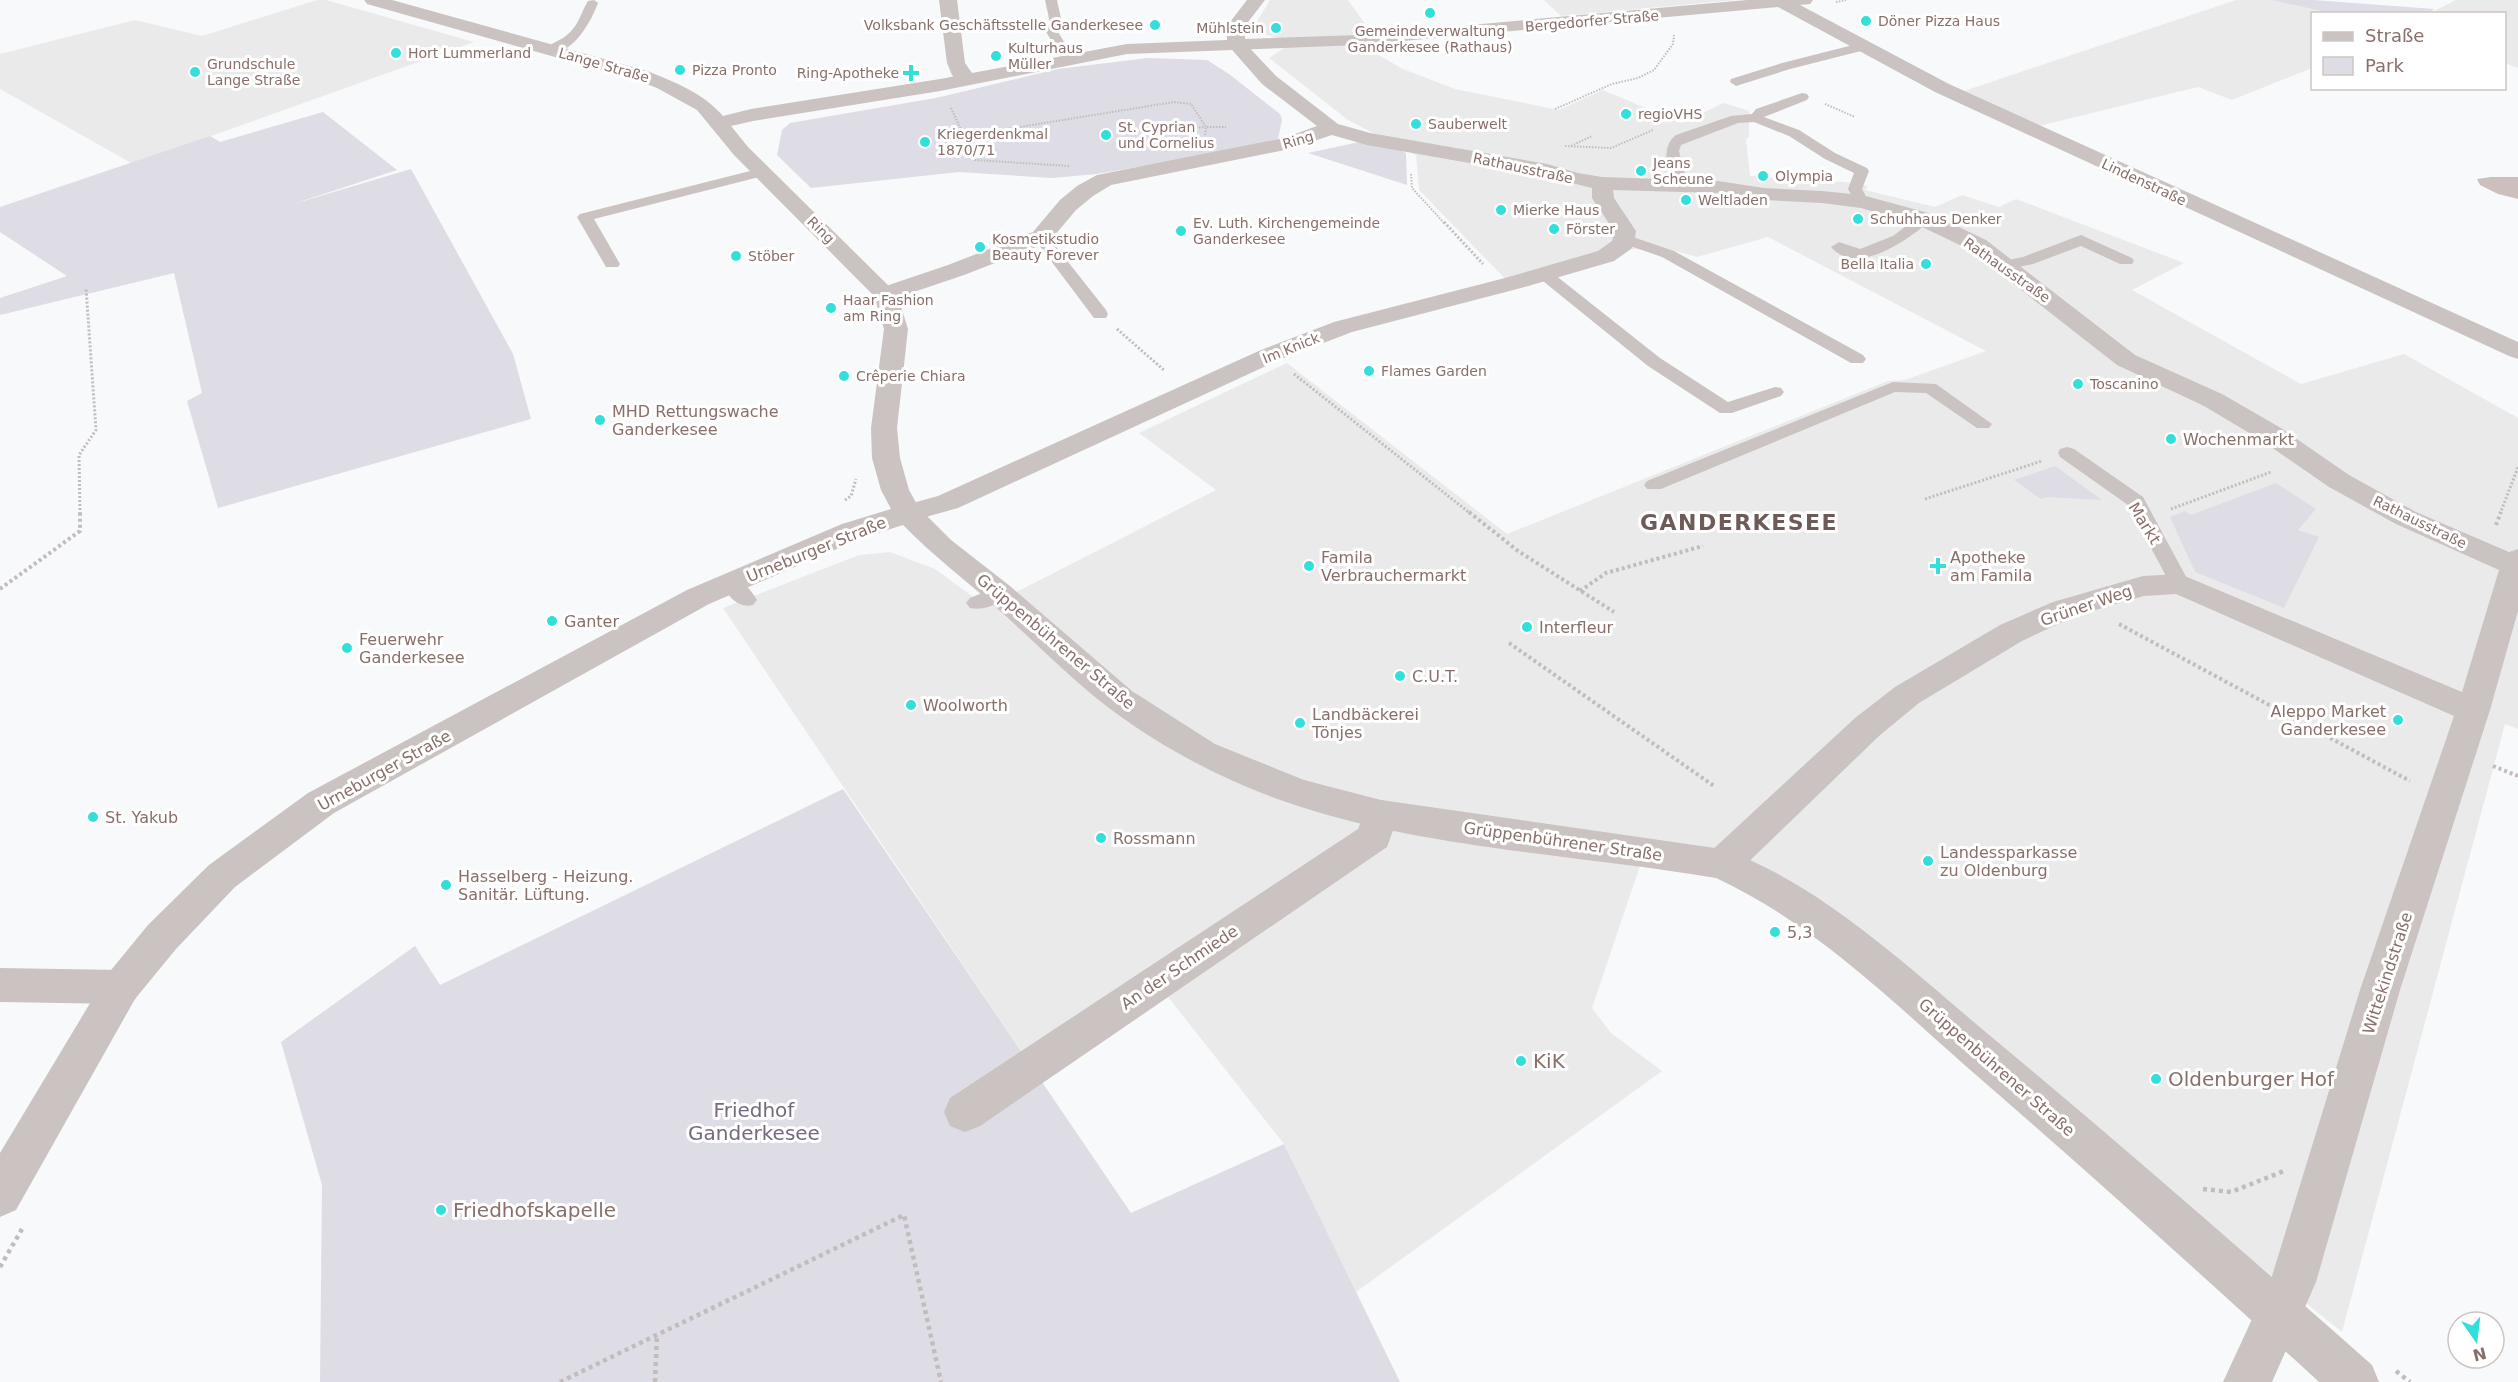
<svg xmlns="http://www.w3.org/2000/svg" width="2518" height="1382" viewBox="0 0 2518 1382" font-family="'DejaVu Sans',sans-serif">
<style>
.built{fill:#ebeaeb}
.green{fill:#dedce4}
.water{fill:#cebfbf}
.lines{fill:none;stroke-linecap:round;stroke-linejoin:round}
.path-far3{stroke:#c2bdbc;stroke-width:2;stroke-dasharray:1.5 1.5;stroke-linecap:butt}
.path-far2{stroke:#c2bdbc;stroke-width:3;stroke-dasharray:2 2;stroke-linecap:butt}
.path-far1{stroke:#c2bdbc;stroke-width:4;stroke-dasharray:3 3;stroke-linecap:butt}
.path{stroke:#c2bdbc;stroke-width:4.5;stroke-dasharray:4 4;stroke-linecap:butt}
.service{fill:#cac3c1;fill-rule:evenodd}
.minor{fill:#cac3c1;fill-rule:evenodd}
.tertiary{fill:#cac3c1;fill-rule:evenodd}
.poi-dot{fill:#33dfda;stroke:#fff;stroke-width:2}
.labels{text-anchor:middle;stroke-width:6;stroke-linejoin:round;paint-order:stroke}
.far-street-label{font-size:14px;fill:#886f6a;stroke:#fff}
.far-poi-label{font-size:14px;fill:#886f6a;stroke:#fff;text-anchor:start}
.poi-label{font-size:16px;fill:#886f6a;stroke:#fff;text-anchor:start}
.street-label{font-size:16px;fill:#886f6a;stroke:#fff}
.near-poi-label{font-size:20px;fill:#886f6a;stroke:#fff;text-anchor:start}
.near-park-label{font-size:20px;fill:#75697f;stroke:#fff}
.district-label{font-size:22px;font-weight:bold;letter-spacing:1.5px;fill:#6d5b58;stroke:#fff}
</style>
<rect width="100%" height="100%" fill="#f8f9fa"/>
<g class="built">
<polygon points="317,0 326,0 474,42 133,164 0,89 0,54 135,20 202,36"/>
<polygon points="1270,0 1348,0 1373,35 1359,44 1403,69 1455,89 1559,110 1603,90 1681,123 1724,103 1749,111 1749,137 1746,139 1750,176 1845,182 1868,186 1865,190 1935,207 1962,195 1999,207 2016,199 2184,263 2132,290 2301,384 2404,354 2518,418 2518,729 2505,724 2342,1332 1818,913 1646,848 1592,1008 1611,1033 1662,1071 1356,1292 1284,1144 1165,993 1038,1076 723,608 859,555 890,552 935,569 987,607 1216,490 1139,433 1287,363 1507,534 1888,381 1905,380 1986,351 1768,237 1697,257 1675,251 1633,249 1515,289 1419,190 1416,155 1348,120 1269,58 1284,48 1280,39 1258,32 1255,25"/>
<polygon points="1544,0 1736,0 1561,16"/>
<polygon points="2236,0 2271,0 2330,13 2312,14 2312,68 2232,100 2198,87 2035,127 1961,92"/>
<polygon points="2456,0 2518,0 2518,68 2505,63 2504,14 2428,14"/>
</g>
<g class="green">
<polygon points="2271,0 2313,0 2434,9 2428,14 2330,13"/>
<polygon points="1148,58 1207,60 1229,74 1280,114 1282,120 1278,139 1208,155 1096,174 1052,178 959,172 811,188 777,155 782,130 790,123 936,98 1058,69"/>
<polygon points="323,112 397,170 290,205 411,169 513,354 531,419 218,508 187,401 202,393 174,273 0,315 0,298 67,276 0,232 0,207 210,136 220,142"/>
<polygon points="1364,141 1392,146 1406,153 1407,185 1308,153"/>
<polygon points="2055,466 2102,500 2047,497 2041,499 2014,480"/>
<polygon points="2276,483 2316,509 2298,530 2319,537 2284,608 2195,572 2170,517 2185,511 2191,515"/>
<polygon points="843,789 1131,1213 1284,1144 1400,1382 320,1382 322,1185 281,1042 415,946 440,985"/>
</g>
<polygon class="water" points="2491,177 2518,177 2518,199 2498,194 2480,185 2477,179"/>
<g class="lines">
<g class="path-far3">
<polyline points="1836,2 1846,0"/>
<polyline points="1825,104 1855,117"/>
<polyline points="951,108 975,160 1069,166"/>
<polyline points="1555,109 1612,84 1638,78 1654,70 1673,44 1674,35"/>
<polyline points="1187,129 1205,127"/>
<polyline points="1205,135 1206,127 1226,127"/>
<polyline points="964,136 1174,102 1191,104 1206,127"/>
<polyline points="1565,146 1611,148 1653,130"/>
<polyline points="1571,146 1592,136"/>
<polyline points="1411,174 1412,188 1445,224"/>
</g>
<g class="path-far2">
<polyline points="1444,222 1483,264"/>
<polyline points="1117,329 1165,371"/>
<polyline points="1294,374 1471,514"/>
<polyline points="1925,499 2042,461"/>
<polyline points="845,500 851,496 856,479"/>
<polyline points="2171,509 2271,472"/>
<polyline points="80,514 79,455 96,430 86,288"/>
<polyline points="2500,514 2518,467"/>
</g>
<g class="path-far1">
<polyline points="1469,512 1518,551 1614,612"/>
<polyline points="2496,525 2501,512"/>
<polyline points="0,589 80,531 80,512"/>
<polyline points="1580,591 1606,573 1703,546"/>
<polyline points="2119,624 2410,781"/>
<polyline points="1509,643 1714,786"/>
<polyline points="2493,766 2518,776"/>
</g>
<g class="path">
<polyline points="2203,1189 2231,1192 2284,1171"/>
<polyline points="0,1267 22,1229"/>
<polyline points="2396,1371 2410,1382"/>
<polyline points="560,1382 904,1215 941,1382"/>
<polyline points="655,1382 657,1335"/>
</g>
<g class="service">
<polygon points="1045,0 1057,0 1062,23 1057,30 1074,59 1072,62 1064,62 1045,30 1050,23"/>
<path d="M588,1L594,0L598,3C591,22 571,58 546,53L544,50C550,43 561,41 568,34C579,25 581,12 588,1Z"/>
<polygon points="1861,43 1867,47 1865,50 1790,69 1736,86 1730,82 1731,79 1782,63"/>
<path d="M1802,93L1807,94L1809,97L1807,100L1764,117L1799,130L1835,153L1867,168L1869,171L1862,189L1869,202L1867,205H1857L1848,189L1854,173L1825,159L1789,136L1754,122L1738,123L1681,145L1679,151L1688,186L1681,190L1676,189C1667,173 1660,147 1676,135L1731,116L1752,114L1756,109Z"/>
<polygon points="762,168 769,172 767,175 594,219 620,264 618,267 606,267 577,217 580,214"/>
<path d="M1924,214L1932,219L1929,222C1907,240 1857,277 1831,247L1839,242L1860,249L1893,236L1919,216Z"/>
<polygon points="1041,232 1046,234 1106,310 1108,314 1106,318 1094,318 1033,237"/>
<polygon points="1624,234 1674,251 1863,355 1866,359 1863,363 1851,363 1662,257 1619,242 1616,239 1619,236"/>
<polygon points="2081,235 2132,258 2134,261 2132,264 2120,264 2081,246 2033,264 2005,270 1997,265 1999,262 2023,257"/>
<polygon points="1544,269 1550,271 1660,358 1728,402 1775,387 1781,388 1784,392 1781,396 1732,413 1720,413 1648,366 1538,277 1536,274"/>
<polygon points="1893,382 1936,384 1992,424 1989,428 1977,428 1926,393 1895,392 1661,489 1647,489 1644,485 1647,481"/>
<polygon points="2067,447 2074,449 2143,497 2190,584 2187,589 2180,591 2173,589 2128,505 2060,457 2058,453 2060,449"/>
<path d="M731,576C742,579 751,590 757,600L753,605C738,609 728,596 721,583L724,578Z"/>
<path d="M999,586L1006,588L1009,593C1003,604 982,611 970,608L966,603L970,598Z"/>
</g>
<g class="minor">
<polygon points="939,0 957,0 965,63 977,80 975,84 961,84 952,75 947,63"/>
<polygon points="1236,39 1242,40 1276,76 1338,124 1370,133 1547,164 1578,173 1602,177 1718,181 1764,188 1822,191 1862,195 1932,214 1986,240 2135,355 2222,394 2281,428 2349,475 2416,512 2509,552 2518,549 2518,611 2490,710 2400,990 2316,1282 2272,1382 2223,1382 2272,1276 2360,990 2454,716 2176,594 2144,596 2075,616 2022,641 1919,703 1879,736 1735,875 1722,879 1709,875 1704,864 1709,853 1855,718 1895,687 2000,625 2053,602 2143,576 2180,574 2462,692 2499,570 2396,524 2329,487 2261,440 2204,406 2117,365 1970,250 1916,224 1861,208 1822,203 1764,200 1718,193 1613,190 1614,198 1636,231 1634,244 1631,249 1614,261 1521,288 1352,332 1279,360 958,508 908,522 898,519 894,513 898,507 938,496 1261,350 1334,322 1505,278 1598,251 1612,241 1614,231 1592,198 1592,188 1543,176 1367,145 1332,135 1290,149 1111,185 1093,196 1076,210 1049,242 964,275 893,299 885,301 877,299 873,294 877,289 948,265 1033,232 1060,200 1077,186 1097,175 1284,138 1317,126 1262,84 1227,44 1230,40"/>
<polygon points="1381,800 1394,804 1399,814 1387,847 980,1126 965,1132 950,1126 944,1112 950,1098 1358,829 1368,804"/>
<polygon points="0,968 121,970 135,975 141,987 135,999 121,1004 0,1002"/>
</g>
<path class="tertiary" d="M364,0H392L647,71C675,82 703,93 723,116L751,109L940,79L1127,44L1227,40V26L1247,0H1265L1245,26V39L1359,35L1747,0H1813L1810,4L1800,5L1949,84L2518,342V359L2509,356L1935,92L1778,7L1359,45L1127,54L940,91L753,121L731,126L748,147L897,294L908,329L897,428L900,458L909,490L919,508L951,540L1010,586L1132,691L1215,744L1304,780L1381,800L1722,849C1817,881 1912,970 1988,1034C2118,1142 2245,1253 2372,1365L2379,1382H2319C2203,1276 2087,1171 1968,1068C1890,999 1811,922 1716,878C1575,854 1422,849 1286,802C1223,780 1162,748 1109,708C1070,678 1035,642 999,610C967,581 933,556 903,525L862,538L709,604L334,813L235,887L176,949L135,999L16,1210L0,1217V1153L107,975L148,925L209,865L308,793L687,590L842,524L891,509L881,490L872,458L871,428L884,329L874,296L734,155L697,110L657,88L633,79L367,4Z"/>
</g>
<g class="poi-dot">
<circle cx="1430" cy="13" r="6"/>
<circle cx="1866" cy="21" r="6"/>
<circle cx="1155" cy="25" r="6"/>
<circle cx="1276" cy="28" r="6"/>
<circle cx="396" cy="53" r="6"/>
<circle cx="996" cy="56" r="6"/>
<circle cx="680" cy="70" r="6"/>
<circle cx="195" cy="72" r="6"/>
<path d="M908 64h6v6h6v6h-6v6h-6v-6h-6v-6h6z"/>
<circle cx="1626" cy="114" r="6"/>
<circle cx="1416" cy="124" r="6"/>
<circle cx="1106" cy="135" r="6"/>
<circle cx="925" cy="142" r="6"/>
<circle cx="1641" cy="171" r="6"/>
<circle cx="1763" cy="176" r="6"/>
<circle cx="1686" cy="200" r="6"/>
<circle cx="1501" cy="210" r="6"/>
<circle cx="1858" cy="219" r="6"/>
<circle cx="1554" cy="229" r="6"/>
<circle cx="1181" cy="231" r="6"/>
<circle cx="980" cy="247" r="6"/>
<circle cx="736" cy="256" r="6"/>
<circle cx="1926" cy="264" r="6"/>
<circle cx="831" cy="308" r="6"/>
<circle cx="1369" cy="371" r="6"/>
<circle cx="844" cy="376" r="6"/>
<circle cx="2078" cy="384" r="6"/>
<circle cx="600" cy="420" r="6"/>
<circle cx="2171" cy="439" r="6"/>
<circle cx="1309" cy="566" r="6"/>
<path d="M1935 557h6v6h6v6h-6v6h-6v-6h-6v-6h6z"/>
<circle cx="552" cy="621" r="6"/>
<circle cx="1527" cy="627" r="6"/>
<circle cx="347" cy="648" r="6"/>
<circle cx="1400" cy="676" r="6"/>
<circle cx="911" cy="705" r="6"/>
<circle cx="2398" cy="720" r="6"/>
<circle cx="1300" cy="723" r="6"/>
<circle cx="93" cy="817" r="6"/>
<circle cx="1101" cy="838" r="6"/>
<circle cx="1928" cy="861" r="6"/>
<circle cx="446" cy="885" r="6"/>
<circle cx="1775" cy="932" r="6"/>
<circle cx="1521" cy="1061" r="6"/>
<circle cx="2156" cy="1079" r="6"/>
<circle cx="441" cy="1210" r="6"/>
</g>
<g class="labels">
<g class="far-street-label">
<text transform="translate(1592 21) rotate(-5)" y="5">Bergedorfer Straße</text>
<text transform="translate(604 65) rotate(16)" y="5">Lange Straße</text>
<text transform="translate(1298 140) rotate(-17)" y="5">Ring</text>
<text transform="translate(1523 168) rotate(12)" y="5">Rathausstraße</text>
<text transform="translate(2144 182) rotate(25)" y="5">Lindenstraße</text>
<text transform="translate(821 230) rotate(45)" y="5">Ring</text>
<text transform="translate(2007 270) rotate(35)" y="5">Rathausstraße</text>
<text transform="translate(1291 348) rotate(-22)" y="5">Im Knick</text>
<text transform="translate(2420 522) rotate(26)" y="5">Rathausstraße</text>
</g>
<g class="far-poi-label">
<text x="1878" y="26">Döner Pizza Haus</text>
<text x="1143" y="30" text-anchor="end">Volksbank Geschäftsstelle Ganderkesee</text>
<text x="1264" y="33" text-anchor="end">Mühlstein</text>
<text x="1430" y="36" text-anchor="middle">Gemeindeverwaltung<tspan x="1430" dy="16">Ganderkesee (Rathaus)</tspan></text>
<text x="1008" y="53">Kulturhaus<tspan x="1008" dy="16">Müller</tspan></text>
<text x="408" y="58">Hort Lummerland</text>
<text x="207" y="69">Grundschule<tspan x="207" dy="16">Lange Straße</tspan></text>
<text x="692" y="75">Pizza Pronto</text>
<text x="899" y="78" text-anchor="end">Ring-Apotheke</text>
<text x="1638" y="119">regioVHS</text>
<text x="1428" y="129">Sauberwelt</text>
<text x="1118" y="132">St. Cyprian<tspan x="1118" dy="16">und Cornelius</tspan></text>
<text x="937" y="139">Kriegerdenkmal<tspan x="937" dy="16">1870/71</tspan></text>
<text x="1653" y="168">Jeans<tspan x="1653" dy="16">Scheune</tspan></text>
<text x="1775" y="181">Olympia</text>
<text x="1698" y="205">Weltladen</text>
<text x="1513" y="215">Mierke Haus</text>
<text x="1870" y="224">Schuhhaus Denker</text>
<text x="1193" y="228">Ev. Luth. Kirchengemeinde<tspan x="1193" dy="16">Ganderkesee</tspan></text>
<text x="1566" y="234">Förster</text>
<text x="992" y="244">Kosmetikstudio<tspan x="992" dy="16">Beauty Forever</tspan></text>
<text x="748" y="261">Stöber</text>
<text x="1914" y="269" text-anchor="end">Bella Italia</text>
<text x="843" y="305">Haar Fashion<tspan x="843" dy="16">am Ring</tspan></text>
<text x="1381" y="376">Flames Garden</text>
<text x="856" y="381">Crêperie Chiara</text>
<text x="2090" y="389">Toscanino</text>
</g>
<g class="poi-label">
<text x="612" y="417">MHD Rettungswache<tspan x="612" dy="18">Ganderkesee</tspan></text>
<text x="2183" y="445">Wochenmarkt</text>
<text x="1321" y="563">Famila<tspan x="1321" dy="18">Verbrauchermarkt</tspan></text>
<text x="1950" y="563">Apotheke<tspan x="1950" dy="18">am Famila</tspan></text>
<text x="564" y="627">Ganter</text>
<text x="1539" y="633">Interfleur</text>
<text x="359" y="645">Feuerwehr<tspan x="359" dy="18">Ganderkesee</tspan></text>
<text x="1412" y="682">C.U.T.</text>
<text x="923" y="711">Woolworth</text>
<text x="2386" y="717" text-anchor="end">Aleppo Market<tspan x="2386" dy="18">Ganderkesee</tspan></text>
<text x="1312" y="720">Landbäckerei<tspan x="1312" dy="18">Tönjes</tspan></text>
<text x="105" y="823">St. Yakub</text>
<text x="1113" y="844">Rossmann</text>
<text x="1940" y="858">Landessparkasse<tspan x="1940" dy="18">zu Oldenburg</tspan></text>
<text x="458" y="882">Hasselberg - Heizung.<tspan x="458" dy="18">Sanitär. Lüftung.</tspan></text>
<text x="1787" y="938">5,3</text>
</g>
<g class="street-label">
<text transform="translate(2145 523) rotate(58)" y="6">Markt</text>
<text transform="translate(816 549) rotate(-22)" y="6">Urneburger Straße</text>
<text transform="translate(2086 605) rotate(-19)" y="6">Grüner Weg</text>
<text transform="translate(1056 641) rotate(40)" y="6">Grüppenbührener Straße</text>
<text transform="translate(384 770) rotate(-29)" y="6">Urneburger Straße</text>
<text transform="translate(1563 841) rotate(8)" y="6">Grüppenbührener Straße</text>
<text transform="translate(1179 967) rotate(-34)" y="6">An der Schmiede</text>
<text transform="translate(2387 973) rotate(-72)" y="6">Wittekindstraße</text>
<text transform="translate(1997 1067) rotate(41)" y="6">Grüppenbührener Straße</text>
</g>
<g class="near-poi-label">
<text x="1533" y="1068">KiK</text>
<text x="2168" y="1086">Oldenburger Hof</text>
<text x="453" y="1217">Friedhofskapelle</text>
</g>
<g class="near-park-label">
<text x="754" y="1117">Friedhof<tspan x="754" dy="23">Ganderkesee</tspan></text>
</g>
<g class="district-label">
<text x="1739" y="530">GANDERKESEE</text>
</g>
</g>
<rect x="2311" y="12" width="195" height="78" fill="#ffffff" stroke="#cfc5c3" stroke-width="1.5"/>
<rect x="2323" y="32" width="30" height="9" fill="#cac3c1" stroke="#cfc5c3" stroke-width="1.5"/>
<text x="2365" y="42" font-size="18" fill="#886f6a">Straße</text>
<rect x="2323" y="57" width="30" height="18" fill="#dedce4" stroke="#cfc5c3" stroke-width="1.5"/>
<text x="2365" y="72" font-size="18" fill="#886f6a">Park</text>
<g transform="translate(2476 1340) rotate(166)"><circle r="28" fill="#ffffff" stroke="#cfc5c3" stroke-width="1.5"/>
<path d="M0-4.5L10 22L0 15L-10 22Z" fill="#33dfda"/>
<text y="-9" font-size="16" font-weight="bold" text-anchor="middle" fill="#886f6a">N</text>
</g>
</svg>
